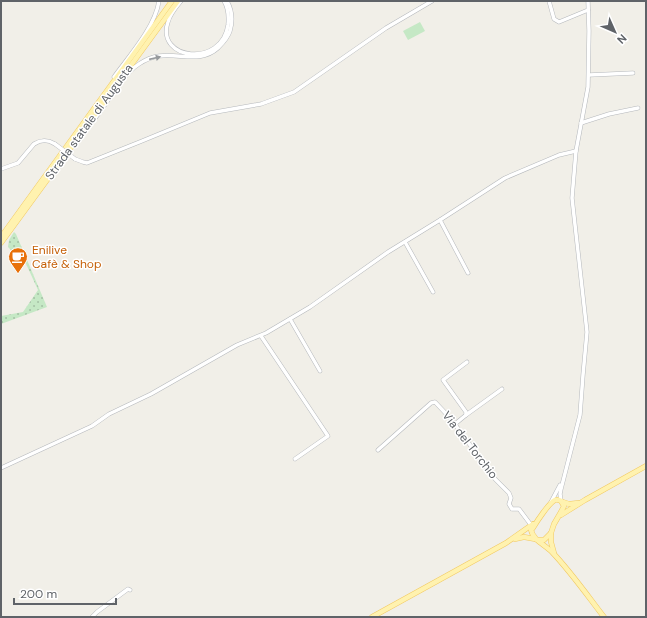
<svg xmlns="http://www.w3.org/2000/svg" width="647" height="618" viewBox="0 0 647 618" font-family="'DM Sans',sans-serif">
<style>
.grass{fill:url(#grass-dots)}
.pitch{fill:#c5e8c5}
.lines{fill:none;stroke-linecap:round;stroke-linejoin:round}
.minor-casing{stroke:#b5b8bc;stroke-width:4.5}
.major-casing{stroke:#f2c960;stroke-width:5.5}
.minor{stroke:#fff;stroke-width:3.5}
.major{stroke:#fff2af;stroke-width:4.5}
.minor-bridge-casing{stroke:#b5b8bc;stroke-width:4.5;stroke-linecap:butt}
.minor-bridge{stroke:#fff;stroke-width:3.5}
.oneway{fill:#979a9d}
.labels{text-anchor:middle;stroke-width:3;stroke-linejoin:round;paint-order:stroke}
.street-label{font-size:12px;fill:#5f6368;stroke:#fff}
.food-label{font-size:12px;fill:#c56008;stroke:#fff;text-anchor:start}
</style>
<defs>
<pattern id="grass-dots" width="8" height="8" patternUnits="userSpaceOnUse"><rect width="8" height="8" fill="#c5e8c5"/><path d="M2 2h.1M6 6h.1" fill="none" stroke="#a3c0a4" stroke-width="1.8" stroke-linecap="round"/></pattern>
</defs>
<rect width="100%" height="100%" fill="#f1efe8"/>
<polygon class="grass" points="14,232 16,234 47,307 1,324 1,316 23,312 38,290 22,255 11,250 8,247 9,240"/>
<polygon class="pitch" points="420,22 425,31 408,40 403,31"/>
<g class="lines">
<defs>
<g id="minor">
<path d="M181,1C176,7 170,14 168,22C155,60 222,68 228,25C229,16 228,8 224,1"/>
<polyline points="549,1 554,19 559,22 588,10"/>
<polyline points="589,75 633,73"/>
<path d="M114,77C130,55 155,27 159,1"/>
<path d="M91,123C108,105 118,78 139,64C145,60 152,57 159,56C180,53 200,64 218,48C223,43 228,38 230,31C233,21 232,10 227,1"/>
<polyline points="581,123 609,114 638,108"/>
<polyline points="75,159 83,162 87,163 142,141 210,113 261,104 294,92 386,28 432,1"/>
<path d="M1,169L18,163L34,144C42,139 48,140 55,144"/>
<polyline points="440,220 468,273"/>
<polyline points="405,242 433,292"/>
<polyline points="290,319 320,371"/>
<polyline points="261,336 328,436 295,459"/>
<polyline points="466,415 502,389"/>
<polyline points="455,424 466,415 466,412 443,380 467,362"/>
<polyline points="378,450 431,403 435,402 451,419 495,479 509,493 511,498 509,504 512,509 519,509 531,525"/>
<polyline points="1,468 92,426 109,414 151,394 237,345 266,333 310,307 388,252 440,220 505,178 559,155 576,151"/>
<polyline points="561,501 560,494 561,489 580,415 583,375 587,332 572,198 576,151 588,87 589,31 588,1"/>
<polyline points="550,504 560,485"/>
<polyline points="92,617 97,612 128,589 130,590"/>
</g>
<g id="major">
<polyline points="1,237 172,1"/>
<polyline points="1,243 178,1"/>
<polyline points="563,502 569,504 578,503"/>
<polyline points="561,515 585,500 646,466"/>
<polyline points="551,533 551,542 554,553"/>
<polyline points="515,539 524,537 535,539"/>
<path d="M537,540H544L551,533L554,524L561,512L564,506L561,501C559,500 558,499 555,500C549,503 537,521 533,528L531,530C533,540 545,545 552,552C571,572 587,595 604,617"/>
<polyline points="372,617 506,543 533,524"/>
</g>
</defs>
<use href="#minor" class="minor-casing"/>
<use href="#major" class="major-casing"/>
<use href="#minor" class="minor"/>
<use href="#major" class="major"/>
<defs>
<polyline id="minor-bridge" points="55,144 75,159"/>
</defs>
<use href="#minor-bridge" class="minor-bridge-casing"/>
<use href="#minor-bridge" class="minor-bridge"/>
</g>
<defs><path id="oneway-solid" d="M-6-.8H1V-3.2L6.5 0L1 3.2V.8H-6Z"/></defs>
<use class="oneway" href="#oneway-solid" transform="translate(155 58) rotate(-13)"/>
<defs>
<symbol id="cafe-pin" viewBox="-11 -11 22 30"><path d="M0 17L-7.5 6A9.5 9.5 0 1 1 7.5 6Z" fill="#e8710a" stroke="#fff"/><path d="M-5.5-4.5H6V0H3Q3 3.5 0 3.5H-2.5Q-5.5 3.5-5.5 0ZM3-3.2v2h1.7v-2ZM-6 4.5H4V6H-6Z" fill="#fff"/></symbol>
</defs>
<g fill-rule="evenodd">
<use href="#cafe-pin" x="7" y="246" width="22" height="30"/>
</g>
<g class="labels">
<g class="street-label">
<text transform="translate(89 122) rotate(-54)" y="4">Strada statale di Augusta</text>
<text transform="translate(470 445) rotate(52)" y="4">Via del Torchio</text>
</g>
<g class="food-label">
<text x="32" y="254">Enilive<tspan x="32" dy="14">Cafè &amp; Shop</tspan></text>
</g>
</g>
<rect width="647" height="618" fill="none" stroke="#5f6368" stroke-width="4"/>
<g transform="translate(615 32) rotate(135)" stroke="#ffffff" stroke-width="3" paint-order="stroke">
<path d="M0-3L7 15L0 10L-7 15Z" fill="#5f6368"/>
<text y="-6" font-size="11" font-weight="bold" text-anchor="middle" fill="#5f6368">N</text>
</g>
<path d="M14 598v6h102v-6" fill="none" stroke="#5f6368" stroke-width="2"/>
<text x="20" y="598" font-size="12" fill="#5f6368" stroke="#ffffff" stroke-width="3" paint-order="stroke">200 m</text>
</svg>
